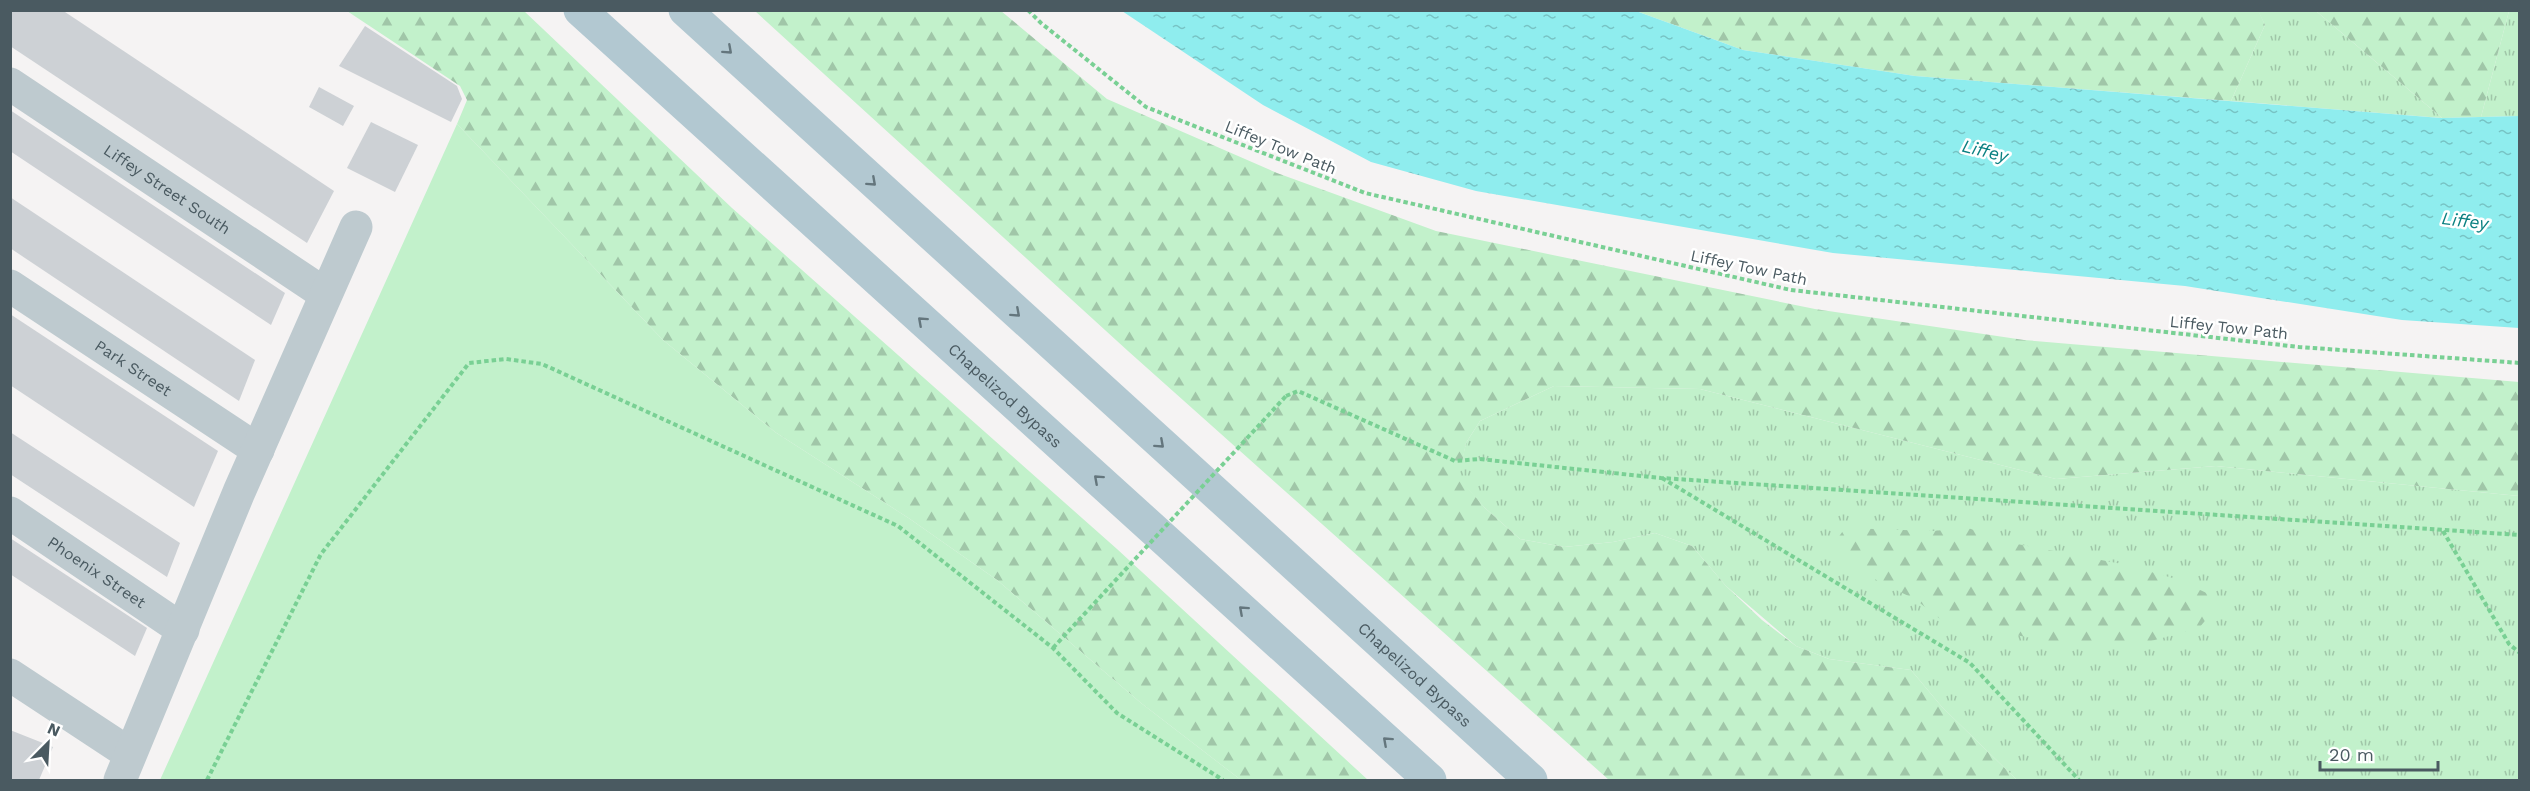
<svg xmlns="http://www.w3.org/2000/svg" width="2530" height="791" viewBox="0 0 2530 791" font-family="'Work Sans',sans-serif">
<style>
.grass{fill:url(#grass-tufts)}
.forest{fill:url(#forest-firs)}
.green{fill:#c2f1cb}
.water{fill:url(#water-ripples)}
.building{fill:#cdd1d5}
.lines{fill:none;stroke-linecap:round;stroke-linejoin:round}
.path{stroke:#79d094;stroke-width:4;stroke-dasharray:4.5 3;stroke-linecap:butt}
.minor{stroke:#becacf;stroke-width:33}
.major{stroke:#b2c8d1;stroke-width:33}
.path-bridge{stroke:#79d094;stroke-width:4;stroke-dasharray:4.5 3;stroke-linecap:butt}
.oneway{stroke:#64767d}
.labels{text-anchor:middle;stroke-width:5;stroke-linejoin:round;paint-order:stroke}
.street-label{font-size:16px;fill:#4a5a61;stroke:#fff}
.water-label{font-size:18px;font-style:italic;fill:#0c8182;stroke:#fff}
</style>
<defs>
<pattern id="grass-tufts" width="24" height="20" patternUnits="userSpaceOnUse" patternTransform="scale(1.5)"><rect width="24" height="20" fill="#c2f1cb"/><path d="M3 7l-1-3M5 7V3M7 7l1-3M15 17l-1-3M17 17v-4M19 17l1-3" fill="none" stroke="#a0c6a8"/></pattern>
<pattern id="forest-firs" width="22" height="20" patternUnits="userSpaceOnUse" patternTransform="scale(1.5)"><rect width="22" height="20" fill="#c2f1cb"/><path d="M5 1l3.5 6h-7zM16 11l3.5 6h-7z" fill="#a0c6a8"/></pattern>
<pattern id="water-ripples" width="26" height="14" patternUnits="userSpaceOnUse" patternTransform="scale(1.5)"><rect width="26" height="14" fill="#8fedee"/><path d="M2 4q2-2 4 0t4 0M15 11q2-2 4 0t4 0" fill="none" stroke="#77c3c4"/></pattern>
</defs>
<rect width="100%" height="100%" fill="#f5f3f3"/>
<g class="grass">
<polygon points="2258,11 2316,11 2442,118 2231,101 2265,25"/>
<polygon points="2509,11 2519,11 2519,116 2481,117"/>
<polygon points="1554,386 1700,389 2056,479 2216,466 2519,496 2519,780 2017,780 1942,707 1911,670 1829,659 1796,646 1726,586 1692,546 1655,533 1613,542 1564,547 1520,539 1485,508 1458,478 1466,443 1480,421"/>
</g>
<g class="forest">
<polygon points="2258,10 2265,25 2231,101 1915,76 1743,50 1636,11"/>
<polygon points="347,11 524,11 732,208 1117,549 1368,780 1241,780 1141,703 997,580 910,519 775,432 663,340 457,124 467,100 460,86"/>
<polygon points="755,11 1001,11 1107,99 1277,173 1436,231 1815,309 2024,340 2519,382 2519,496 2216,466 2056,479 1700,389 1554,386 1480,421 1466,443 1459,478 1485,508 1520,539 1564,547 1613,542 1655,533 1692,546 1726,586 1762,620 1796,646 1829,659 1911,670 1942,707 2017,780 1609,780 1128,351"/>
<polygon points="2316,11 2509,11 2481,117 2442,118"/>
<polygon points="1845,528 1932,531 1968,528 2012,543 2127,565 2176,579 2211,595 2209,616 2199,628 2140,644 2052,642 1989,630 1960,635 1915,599 1881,583 1848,561 1833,545"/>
</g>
<polygon class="green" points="457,124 663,340 775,432 910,519 997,580 1141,703 1241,780 160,780"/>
<polygon class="water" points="1122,11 1636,11 1743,50 1915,76 2441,118 2519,116 2519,328 2402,320 2185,286 1833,253 1476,191 1371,162 1263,105"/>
<g class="building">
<polygon points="10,10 62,10 334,191 307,243 10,46"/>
<polygon points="365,26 457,86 462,99 451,122 339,66"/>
<polygon points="319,87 354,106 343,126 309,107"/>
<polygon points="10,110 285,293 271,325 10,151"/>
<polygon points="371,122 418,145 395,192 347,168"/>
<polygon points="10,197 255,360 239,401 10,248"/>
<polygon points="10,314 218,451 194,507 10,385"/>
<polygon points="10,432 180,543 167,577 10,474"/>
<polygon points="10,538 147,628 135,656 10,574"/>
<polygon points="10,730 53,747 39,780 10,780"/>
</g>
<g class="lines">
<g class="path">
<polyline points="1028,10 1041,23 1146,107 1365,193 1791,290 2299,347 2520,363"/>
<polyline points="1286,396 1298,391 1455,461 1479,459 1661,478 2520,535"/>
<polyline points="1662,478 1970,663 2079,780"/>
<polyline points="2443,531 2509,644 2520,653"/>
<polyline points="1053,648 1089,609"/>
<polyline points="207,780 321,554 469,363 506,359 542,364 898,526 1053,648 1117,713 1223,780"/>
</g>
<g class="minor">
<path id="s1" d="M10,84L325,294"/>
<path id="s2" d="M10,286L258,450"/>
<path id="s3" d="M10,513L183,630"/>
<polyline points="10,675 130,754"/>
<polyline points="120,780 239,492 356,227"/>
</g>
<g class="major">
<path id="s4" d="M580,10L1430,780"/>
<path id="s5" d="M685,10L1531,780"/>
</g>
<polyline class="path-bridge" points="1089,609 1286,396"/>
</g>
<defs><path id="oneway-chevron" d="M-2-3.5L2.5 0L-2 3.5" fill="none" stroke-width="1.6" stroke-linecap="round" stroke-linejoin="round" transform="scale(1.5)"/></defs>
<g class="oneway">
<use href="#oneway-chevron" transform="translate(728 50) rotate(42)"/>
<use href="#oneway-chevron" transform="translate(872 182) rotate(42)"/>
<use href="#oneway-chevron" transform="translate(1016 313) rotate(42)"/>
<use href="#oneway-chevron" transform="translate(922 321) rotate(-138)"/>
<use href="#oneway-chevron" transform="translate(1160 444) rotate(42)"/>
<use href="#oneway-chevron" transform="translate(1098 479) rotate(-138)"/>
<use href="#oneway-chevron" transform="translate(1243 610) rotate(-138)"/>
<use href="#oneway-chevron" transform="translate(1387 741) rotate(-138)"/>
</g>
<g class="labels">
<g class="street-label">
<text transform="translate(1281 147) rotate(22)" y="6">Liffey Tow Path</text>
<text dy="6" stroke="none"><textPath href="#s1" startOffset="189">Liffey Street South</textPath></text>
<text transform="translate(1749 267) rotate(12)" y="6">Liffey Tow Path</text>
<text transform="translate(2229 327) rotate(6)" y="6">Liffey Tow Path</text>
<text dy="6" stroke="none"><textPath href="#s2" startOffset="148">Park Street</textPath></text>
<text dy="6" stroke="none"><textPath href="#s4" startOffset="574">Chapelizod Bypass</textPath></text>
<text dy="6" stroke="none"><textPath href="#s3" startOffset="105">Phoenix Street</textPath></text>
<text dy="6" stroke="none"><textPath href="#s5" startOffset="987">Chapelizod Bypass</textPath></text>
</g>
<g class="water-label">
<text transform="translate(1985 151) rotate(14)" y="6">Liffey</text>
<text transform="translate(2465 221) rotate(7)" y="6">Liffey</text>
</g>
</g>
<rect width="2530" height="791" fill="none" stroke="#4a5a61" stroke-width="24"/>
<g transform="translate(48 743) rotate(24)" stroke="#ffffff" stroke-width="4.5" paint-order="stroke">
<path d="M0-4.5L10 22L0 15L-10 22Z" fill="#4a5a61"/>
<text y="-9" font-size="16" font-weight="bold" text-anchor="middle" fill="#4a5a61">N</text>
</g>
<path d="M2320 761v9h118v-9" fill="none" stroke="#4a5a61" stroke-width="3"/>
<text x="2329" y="761" font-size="18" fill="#4a5a61" stroke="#ffffff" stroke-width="4.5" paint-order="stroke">20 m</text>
</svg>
